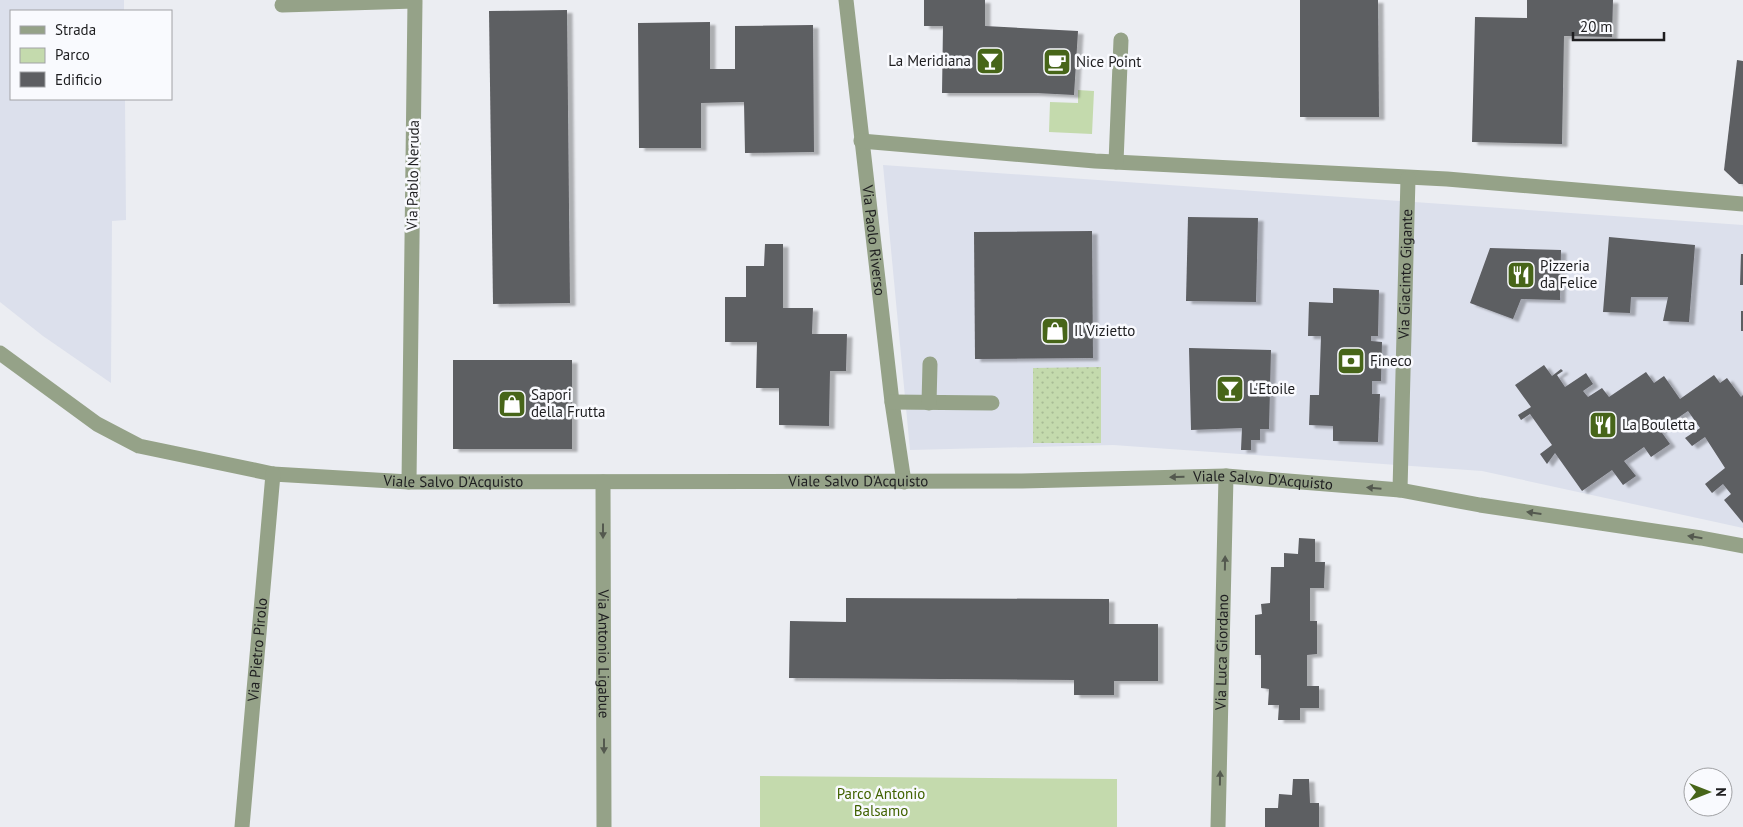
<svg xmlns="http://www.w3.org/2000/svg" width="1743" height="827" viewBox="0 0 1743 827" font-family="'PT Sans',sans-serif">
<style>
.built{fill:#dce0ec}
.grass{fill:url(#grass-dots)}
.park{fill:#c4daad}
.building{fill:#5d5e62;filter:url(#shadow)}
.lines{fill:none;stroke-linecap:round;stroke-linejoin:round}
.minor{stroke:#95a288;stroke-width:15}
.oneway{fill:#54594f}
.labels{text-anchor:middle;stroke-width:5;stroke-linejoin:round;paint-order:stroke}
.poi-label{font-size:15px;fill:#1e1e20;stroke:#f9fafe;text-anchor:start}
.street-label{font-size:15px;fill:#1e1e20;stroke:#f9fafe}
.park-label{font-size:15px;fill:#416201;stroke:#f9fafe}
</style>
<defs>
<pattern id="grass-dots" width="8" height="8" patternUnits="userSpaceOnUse" patternTransform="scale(1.25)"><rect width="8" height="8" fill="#c4daad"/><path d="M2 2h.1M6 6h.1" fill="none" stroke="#a8bb95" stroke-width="1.8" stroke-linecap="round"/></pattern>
<filter id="shadow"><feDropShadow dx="5.5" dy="3" stdDeviation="1" flood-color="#0004"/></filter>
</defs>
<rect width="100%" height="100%" fill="#ebedf2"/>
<g class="built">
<polygon points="0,0 124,0 124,11 11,11 11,99 125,99 126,220 112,221 111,383 43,336 0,302"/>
<polygon points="883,165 1743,225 1743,528 1482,471 1113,445 910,450"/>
</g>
<polygon class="grass" points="1101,367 1101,443 1033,443 1033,368"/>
<g class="park">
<polygon points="1078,90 1094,91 1092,134 1049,132 1050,102 1078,103"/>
<polygon points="760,776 1117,779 1117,827 760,827"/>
</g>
<g class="building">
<polygon points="924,0 985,0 985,26 1078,31 1074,95 1036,93 942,93 943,26 924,26"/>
<polygon points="1300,0 1378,0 1379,117 1300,117"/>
<polygon points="1527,0 1613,0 1612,37 1564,36 1562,144 1472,142 1475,17 1527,18"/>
<polygon points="567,10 570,303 493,304 489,11"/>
<polygon points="710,22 710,69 735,69 735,26 813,25 814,152 745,153 744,102 701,103 701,148 639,148 638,23"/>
<polygon points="1737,60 1743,61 1743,184 1739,184 1724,170"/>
<polygon points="1188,217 1258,218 1256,302 1186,301"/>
<polygon points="1092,231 1093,358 975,359 974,232"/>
<polygon points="1609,237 1695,245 1689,322 1663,321 1668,297 1631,297 1630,313 1603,312"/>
<polygon points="765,244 783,244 783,308 813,308 812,334 847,334 846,371 830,371 829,426 779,425 779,388 756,388 757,342 725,342 725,297 746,297 746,266 764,266"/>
<polygon points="1490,248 1561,250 1560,300 1521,299 1513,319 1470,303"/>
<polygon points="1741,254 1743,254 1743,285 1740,285"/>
<polygon points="1333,288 1379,290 1378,336 1371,336 1371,341 1382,342 1381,381 1372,381 1372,394 1380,394 1378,442 1333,441 1333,426 1309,425 1310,395 1319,395 1321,336 1308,336 1309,302 1333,303"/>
<rect x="1741" y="311" width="2" height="20"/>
<polygon points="1189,348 1271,350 1269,429 1260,429 1260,440 1251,440 1251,450 1241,450 1242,428 1191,430"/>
<rect x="453" y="360" width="119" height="89"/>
<polygon points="1544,365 1552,376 1561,369 1563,371 1557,375 1565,387 1586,373 1593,384 1583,391 1588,397 1602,388 1609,397 1646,372 1654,383 1664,376 1680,399 1714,375 1720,383 1727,378 1741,397 1743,395 1743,523 1724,500 1731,494 1723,484 1712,493 1705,484 1725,468 1705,437 1692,446 1685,438 1700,428 1688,411 1660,430 1670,444 1651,457 1644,447 1624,461 1636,476 1623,485 1612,470 1582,491 1555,453 1547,464 1540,454 1552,445 1530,414 1521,420 1518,415 1531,407 1515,385"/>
<polygon points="1299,538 1315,539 1315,562 1325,562 1324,588 1310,588 1310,621 1317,621 1317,654 1307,655 1307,686 1319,686 1319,708 1300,708 1300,720 1278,720 1279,705 1268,705 1269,689 1261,688 1261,655 1255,655 1255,615 1262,614 1261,604 1270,603 1271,567 1284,567 1284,553 1298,554"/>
<polygon points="846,598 1109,599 1109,624 1158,624 1158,681 1114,681 1114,695 1074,695 1074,680 789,678 790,621 846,622"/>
<polygon points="1293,779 1309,779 1310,803 1319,803 1319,827 1265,827 1265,808 1278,808 1279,794 1292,795"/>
</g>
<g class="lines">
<g class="minor">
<path id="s1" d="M846,0L892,402L904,482"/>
<polyline points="282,5 415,1 409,482"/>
<polyline points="861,141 1095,161 1447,179 1743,204"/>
<polyline points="1116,162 1121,40"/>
<path id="s2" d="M0,353L97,424L139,446L273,474L409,482L1022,481L1226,476L1400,490L1480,505L1701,538L1743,546"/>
<polyline points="892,402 992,403"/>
<polyline points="929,403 930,364"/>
<path id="s3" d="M603,482L604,827"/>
<path id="s4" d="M1400,490L1408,178"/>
<path id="s5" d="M242,827L273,474"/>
<path id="s6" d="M1218,827L1226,476"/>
</g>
</g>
<defs><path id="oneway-solid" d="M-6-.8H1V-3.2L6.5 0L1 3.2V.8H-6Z" transform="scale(1.25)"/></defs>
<g class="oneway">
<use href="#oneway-solid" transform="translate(1177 477) rotate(179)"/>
<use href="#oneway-solid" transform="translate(1374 488) rotate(-175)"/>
<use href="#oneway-solid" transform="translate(1534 513) rotate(-172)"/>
<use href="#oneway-solid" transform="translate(603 531) rotate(90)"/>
<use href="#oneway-solid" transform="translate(1695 537) rotate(-171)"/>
<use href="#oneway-solid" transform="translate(1225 563) rotate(-89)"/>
<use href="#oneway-solid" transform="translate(604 746) rotate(90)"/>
<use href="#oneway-solid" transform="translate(1220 778) rotate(-89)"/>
</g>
<defs>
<symbol id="bar-square" viewBox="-11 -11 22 22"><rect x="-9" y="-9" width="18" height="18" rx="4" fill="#476519" stroke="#f9fafe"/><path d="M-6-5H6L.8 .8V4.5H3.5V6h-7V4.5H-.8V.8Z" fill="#fff"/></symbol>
<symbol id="cafe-square" viewBox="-11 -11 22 22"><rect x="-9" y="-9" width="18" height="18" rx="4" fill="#476519" stroke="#f9fafe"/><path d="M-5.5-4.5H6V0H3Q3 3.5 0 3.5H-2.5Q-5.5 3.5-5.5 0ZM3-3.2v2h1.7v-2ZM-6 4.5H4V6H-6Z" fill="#fff"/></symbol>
<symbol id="restaurant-square" viewBox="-11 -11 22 22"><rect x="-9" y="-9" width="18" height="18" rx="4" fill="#476519" stroke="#f9fafe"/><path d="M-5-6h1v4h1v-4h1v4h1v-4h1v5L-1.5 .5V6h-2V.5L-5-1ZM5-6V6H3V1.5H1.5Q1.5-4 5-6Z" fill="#fff"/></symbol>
<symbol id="shop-square" viewBox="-11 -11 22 22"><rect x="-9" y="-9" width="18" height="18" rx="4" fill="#476519" stroke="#f9fafe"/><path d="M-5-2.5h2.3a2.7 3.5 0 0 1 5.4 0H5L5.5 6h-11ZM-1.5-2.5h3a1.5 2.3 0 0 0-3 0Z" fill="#fff"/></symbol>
<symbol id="bank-square" viewBox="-11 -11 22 22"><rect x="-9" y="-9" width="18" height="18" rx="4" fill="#476519" stroke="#f9fafe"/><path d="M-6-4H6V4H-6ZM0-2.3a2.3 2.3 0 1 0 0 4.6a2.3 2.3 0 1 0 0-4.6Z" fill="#fff"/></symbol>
</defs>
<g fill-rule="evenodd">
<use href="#bar-square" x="974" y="45" width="32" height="32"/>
<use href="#cafe-square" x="1041" y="46" width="32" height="32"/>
<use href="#restaurant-square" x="1505" y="259" width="32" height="32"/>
<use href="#shop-square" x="1039" y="315" width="32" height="32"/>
<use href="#bank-square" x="1335" y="345" width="32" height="32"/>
<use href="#bar-square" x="1214" y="373" width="32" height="32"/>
<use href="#shop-square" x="496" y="388" width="32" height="32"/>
<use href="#restaurant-square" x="1587" y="409" width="32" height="32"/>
</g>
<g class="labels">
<g class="poi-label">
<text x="971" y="66" text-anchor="end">La Meridiana</text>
<text x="1076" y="67">Nice Point</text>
<text x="1540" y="271">Pizzeria<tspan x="1540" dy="17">da Felice</tspan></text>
<text x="1074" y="336">Il Vizietto</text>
<text x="1370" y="366">Fineco</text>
<text x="1249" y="394">L'Etoile</text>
<text x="531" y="400">Sapori<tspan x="531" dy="17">della Frutta</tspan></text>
<text x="1622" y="430">La Bouletta</text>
</g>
<g class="street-label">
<text transform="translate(413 175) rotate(-89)" y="5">Via Pablo Neruda</text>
<text dy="5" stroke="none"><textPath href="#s1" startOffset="242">Via Paolo Riverso</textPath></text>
<text dy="5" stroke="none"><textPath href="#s4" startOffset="216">Via Giacinto Gigante</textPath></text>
<text dy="5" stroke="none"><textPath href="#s2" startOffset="485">Viale Salvo D'Acquisto</textPath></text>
<text dy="5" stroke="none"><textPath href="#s2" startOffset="1295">Viale Salvo D'Acquisto</textPath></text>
<text dy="5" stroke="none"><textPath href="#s2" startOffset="890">Viale Salvo D'Acquisto</textPath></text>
<text dy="5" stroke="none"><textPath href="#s5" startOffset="178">Via Pietro Pirolo</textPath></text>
<text dy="5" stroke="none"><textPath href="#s6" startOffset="175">Via Luca Giordano</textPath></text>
<text dy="5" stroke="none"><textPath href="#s3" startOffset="172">Via Antonio Ligabue</textPath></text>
</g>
<g class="park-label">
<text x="881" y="799">Parco Antonio<tspan x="881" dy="17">Balsamo</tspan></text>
</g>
</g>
<rect x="10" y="10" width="162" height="90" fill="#f9fafe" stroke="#a1a2a5"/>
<rect x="20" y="26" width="25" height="8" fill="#95a288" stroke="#a1a2a5"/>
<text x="55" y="35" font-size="15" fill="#1e1e20">Strada</text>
<rect x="20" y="48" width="25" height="15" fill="#c4daad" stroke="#a1a2a5"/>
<text x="55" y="60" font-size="15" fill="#1e1e20">Parco</text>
<rect x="20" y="72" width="25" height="15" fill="#5d5e62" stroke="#a1a2a5"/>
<text x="55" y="85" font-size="15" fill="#1e1e20">Edificio</text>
<g transform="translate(1708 792) rotate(90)"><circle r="24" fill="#f9fafe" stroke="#a1a2a5"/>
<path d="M0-4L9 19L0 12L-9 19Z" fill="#476519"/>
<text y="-8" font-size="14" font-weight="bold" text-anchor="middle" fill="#1e1e20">N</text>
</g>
<path d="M1573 32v8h91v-8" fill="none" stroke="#1e1e20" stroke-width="2.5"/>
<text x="1580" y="32" font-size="15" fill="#1e1e20" stroke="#f9fafe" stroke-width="4" paint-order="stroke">20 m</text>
</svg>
